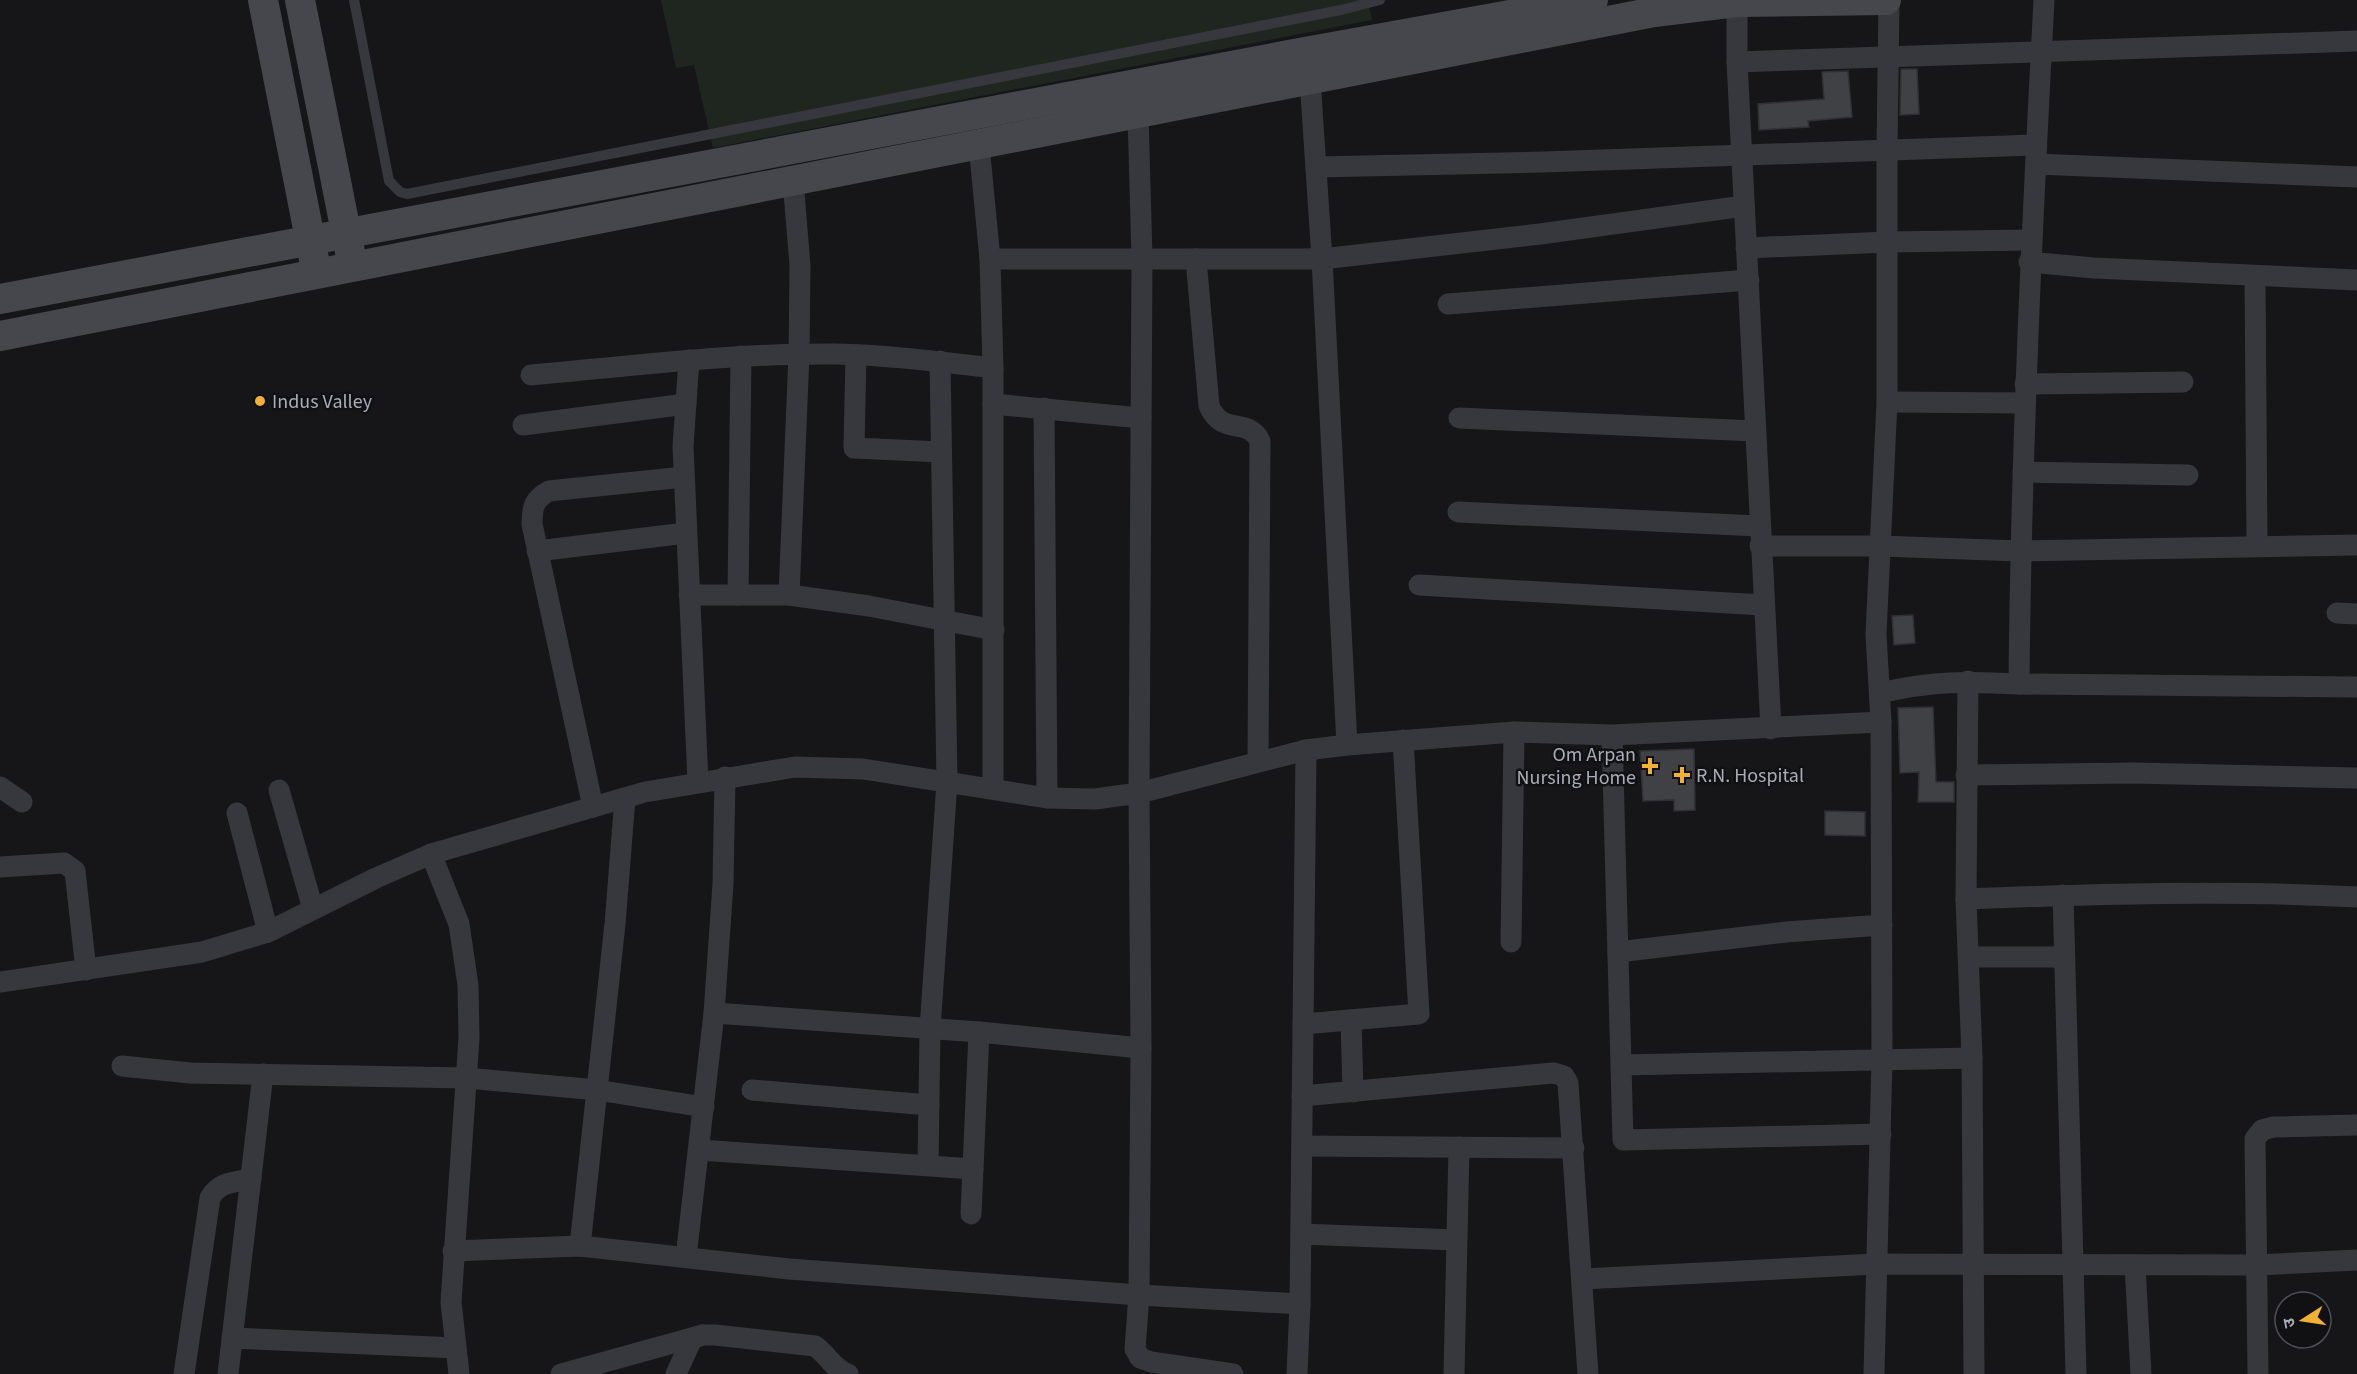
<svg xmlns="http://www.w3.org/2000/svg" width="2357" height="1374" viewBox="0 0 2357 1374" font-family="'Source Sans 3','Noto Sans Devanagari',sans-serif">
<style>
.green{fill:#1e261f}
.building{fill:#404145;stroke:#303034;stroke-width:1.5}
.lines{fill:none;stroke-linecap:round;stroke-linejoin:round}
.lane{stroke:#37383d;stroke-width:10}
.street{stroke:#37383d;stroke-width:21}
.secondary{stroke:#45474d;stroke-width:30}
.poi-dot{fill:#f2b134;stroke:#111113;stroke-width:2}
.labels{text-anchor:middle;stroke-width:5;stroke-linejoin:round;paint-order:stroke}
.poi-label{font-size:20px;fill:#a8adb8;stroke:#111113;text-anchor:start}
</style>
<rect width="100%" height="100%" fill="#161618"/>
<polygon class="green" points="661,0 1368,0 1372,20 713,148 694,65 676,68"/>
<g class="building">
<polygon points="1901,69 1917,69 1919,114 1900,115"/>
<polygon points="1848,71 1852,117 1808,121 1809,127 1759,130 1758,104 1824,99 1822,72"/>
<polygon points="1913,615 1915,643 1894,645 1892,616"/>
<polygon points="1933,707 1936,782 1954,782 1954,802 1918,802 1919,772 1900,773 1898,708"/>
<polygon points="1694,749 1695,810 1674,811 1674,800 1643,801 1640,751"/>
<polygon points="1825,811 1865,812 1865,836 1825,835"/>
</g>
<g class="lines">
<path class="lane" d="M354,0L389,181L400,192L407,194C719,135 1030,71 1341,10L1380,0"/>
<g class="street">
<polyline points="1737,0 1737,62 1771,729"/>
<polyline points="1737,62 2357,41"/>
<polyline points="1310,79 1322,259 1347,745"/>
<polyline points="1138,114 1142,258 1139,793 1141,1048 1139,1295 1135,1349 1140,1358 1151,1362 1233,1374"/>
<polyline points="2036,164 2357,177"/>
<polyline points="1316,167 1544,162 2036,145"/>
<polyline points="1746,248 1888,242 2031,240"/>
<polyline points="990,259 1322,259 1540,234 1744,206"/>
<path d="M1196,259L1209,406C1223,437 1247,416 1260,441L1258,761"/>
<polyline points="2029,262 2094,268 2357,280"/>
<polyline points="2255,276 2257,545"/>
<polyline points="1448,304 1749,280"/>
<polyline points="856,355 854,448 941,452"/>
<polyline points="689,360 683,446 698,782"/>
<path d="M531,375C632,366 733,353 835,354C888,355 941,362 993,368L990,259L979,145"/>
<polyline points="2025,384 2183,382"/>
<polyline points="1887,402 2025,403"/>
<polyline points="993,404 1141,418"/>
<polyline points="1044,408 1047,798"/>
<polyline points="1459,418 1755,431"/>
<polyline points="523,425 686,404"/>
<polyline points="2023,472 2188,475"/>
<polyline points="1458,512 1759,526"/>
<polyline points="1760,546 1880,546 2020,551 2357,545"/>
<polyline points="537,551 686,533"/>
<polyline points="1419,585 1763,605"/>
<polyline points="689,595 789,595 869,606 994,630"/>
<polyline points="738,595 741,356"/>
<polyline points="789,595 799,354 800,265 793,181"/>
<polyline points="2337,613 2357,614"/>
<polyline points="1968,681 1966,899 1972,1058 1974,1374"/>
<path d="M2019,684C2021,455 2032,228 2044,0"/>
<path d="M1880,693C1931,681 1967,681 2019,684L2357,687"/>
<polyline points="1612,735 1623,1140 1881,1134"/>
<polyline points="1966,775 2133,773 2357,778"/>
<polyline points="0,787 22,802"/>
<polyline points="993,789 993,368"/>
<polyline points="279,790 313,909"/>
<path d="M593,807L532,524C532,507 534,499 549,491L684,477"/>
<polyline points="237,813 268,932"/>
<polyline points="431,854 459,924 468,985 469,1038 451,1302 459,1374"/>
<polyline points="0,867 64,863 75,871 86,970"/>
<polyline points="2063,895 2076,1374"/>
<path d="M1966,899C2096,894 2227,890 2357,897"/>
<polyline points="1511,942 1514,732"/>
<polyline points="1618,952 1786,932 1882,925"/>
<polyline points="1969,957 2063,957"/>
<polyline points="0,982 202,952 268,932 376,878 431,854 645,792 795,767 863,769 1047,798 1095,799 1139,793 1306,750 1347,745 1514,732 1612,735 1881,722"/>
<polyline points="714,1013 979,1032 1141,1048"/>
<polyline points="1351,1020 1353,1092"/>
<polyline points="1303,1024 1419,1014 1403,740"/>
<polyline points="1622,1065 1972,1058"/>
<polyline points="122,1066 190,1073 467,1078 597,1090 704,1107"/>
<polyline points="752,1090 929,1105"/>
<polyline points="1302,1096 1542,1074 1554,1073 1564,1076 1568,1083 1588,1374"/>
<polyline points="1302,1146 1574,1148"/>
<polyline points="700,1150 973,1169"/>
<polyline points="928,1165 930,1029 947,782 940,361"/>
<polyline points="971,1214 979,1032"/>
<polyline points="1301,1234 1456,1240"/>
<polyline points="580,1246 615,924 625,798"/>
<polyline points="453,1251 580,1246 789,1269 1139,1295 1300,1304"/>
<polyline points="686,1257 714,1013 723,884 725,777"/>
<polyline points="2135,1265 2141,1374"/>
<polyline points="1583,1279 1876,1264 2257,1265 2357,1260"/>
<polyline points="232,1338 456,1348"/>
<path d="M184,1374L210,1198C219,1182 234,1182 251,1179"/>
<polyline points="228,1374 263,1074"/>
<polyline points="561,1374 702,1335"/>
<path d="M676,1374L692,1339L702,1335H715L815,1346C828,1355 833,1369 848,1374"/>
<polyline points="1297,1374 1300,1304 1306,750"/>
<polyline points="1454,1374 1459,1147"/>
<polyline points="1874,1374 1882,1059 1881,722 1876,634 1887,402 1887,149 1889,0"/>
<polyline points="2258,1374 2255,1139 2262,1130 2273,1127 2357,1125"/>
</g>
<g class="secondary">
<polyline points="263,0 314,259"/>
<polyline points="300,0 350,252"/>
<polyline points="0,299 1305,52 1593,0"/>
<polyline points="0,336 1654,12 1737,2 1886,0"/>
</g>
</g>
<g class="poi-dot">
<circle cx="260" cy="401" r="6"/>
<path d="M1647 757h6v6h6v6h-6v6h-6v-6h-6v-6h6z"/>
<path d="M1679 766h6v6h6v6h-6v6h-6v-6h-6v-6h6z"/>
</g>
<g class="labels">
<g class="poi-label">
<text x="272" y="408">Indus Valley</text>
<text x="1636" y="761" text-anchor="end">Om Arpan<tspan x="1636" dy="23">Nursing Home</tspan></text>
<text x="1696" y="782">R.N. Hospital</text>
</g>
</g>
<g transform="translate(2303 1320) rotate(258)"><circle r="28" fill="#111113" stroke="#4d4f55" stroke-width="1.5"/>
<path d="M0-4.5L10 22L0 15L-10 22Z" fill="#f2b134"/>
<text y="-9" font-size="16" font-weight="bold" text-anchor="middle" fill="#a8adb8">उ</text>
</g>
</svg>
